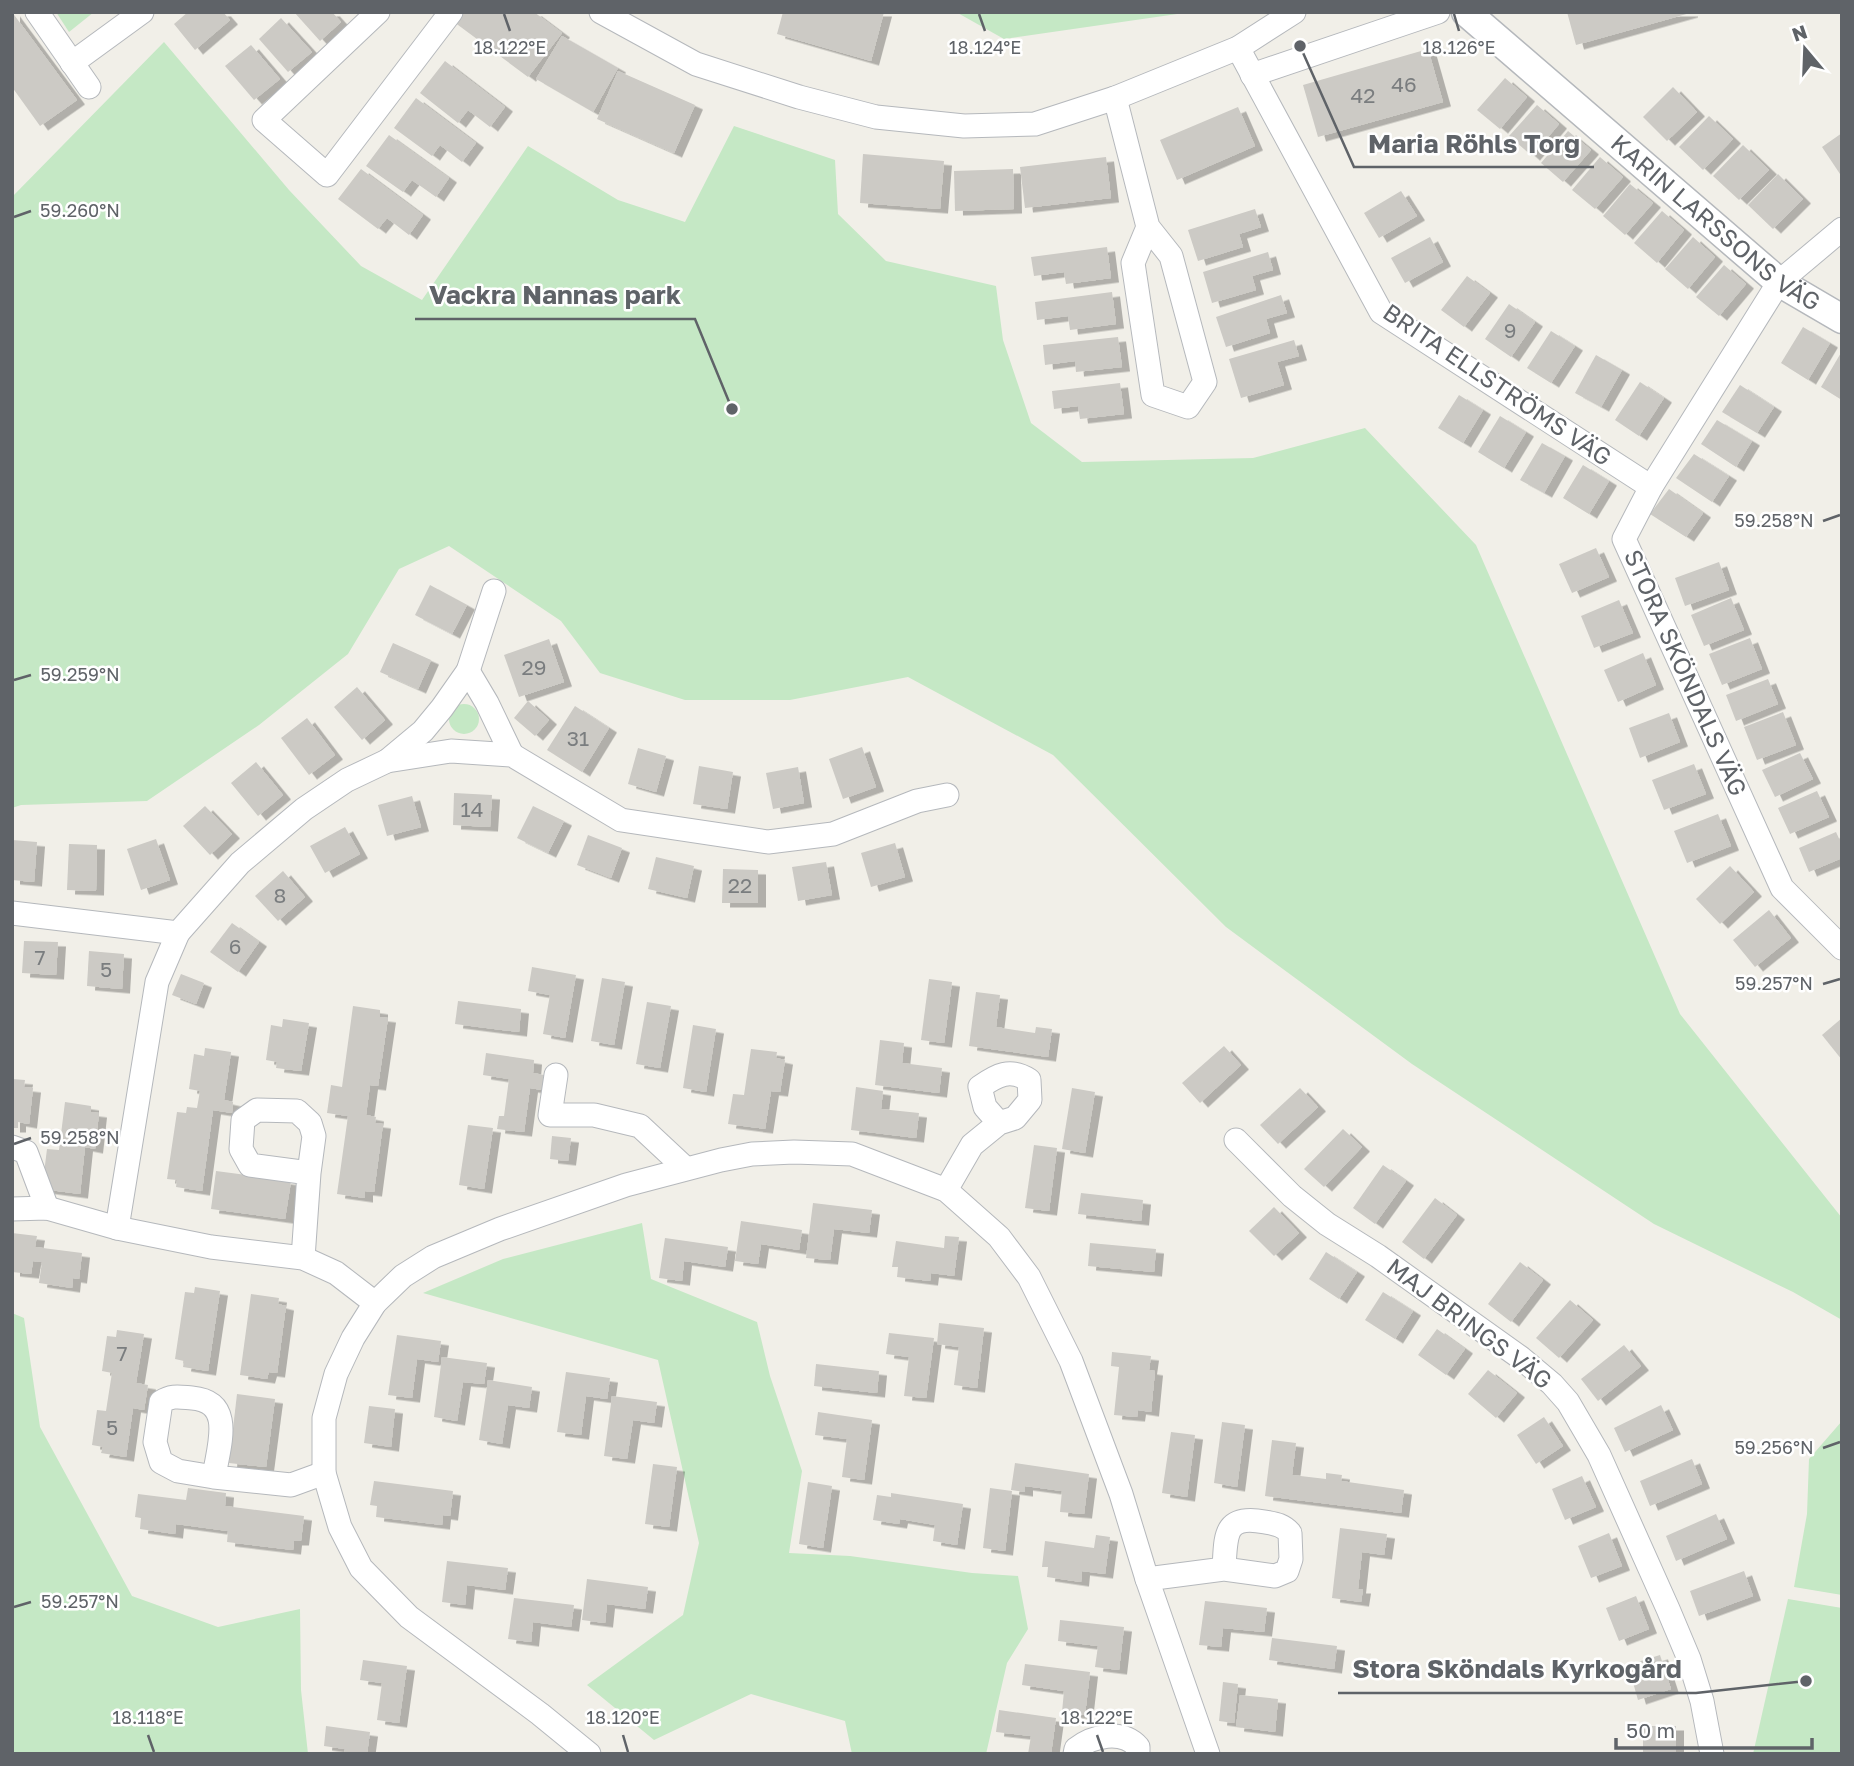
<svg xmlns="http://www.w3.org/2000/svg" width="1854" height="1766" viewBox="0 0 1854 1766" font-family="'Golos Text',sans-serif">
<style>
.green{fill:#c5e8c5}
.building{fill:#cccac5;filter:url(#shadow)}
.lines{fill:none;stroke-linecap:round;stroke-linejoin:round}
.minor-casing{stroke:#b5b8bc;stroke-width:25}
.tertiary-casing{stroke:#b5b8bc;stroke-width:31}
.minor{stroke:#fff;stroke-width:23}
.tertiary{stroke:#fff;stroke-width:28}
.ticks{fill:none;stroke:#5f6368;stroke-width:2.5}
.labels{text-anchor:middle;stroke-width:5;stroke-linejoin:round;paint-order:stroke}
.number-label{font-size:21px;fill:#7a7d7f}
.street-label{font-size:24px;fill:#5f6368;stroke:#fff}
.ticks-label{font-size:18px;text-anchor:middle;fill:#5f6368;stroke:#fff;stroke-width:5;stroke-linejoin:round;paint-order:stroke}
.leader{fill:none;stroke:#5f6368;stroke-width:2.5}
.callout-dot{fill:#5f6368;stroke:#fff;stroke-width:2.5}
.callout-label{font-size:26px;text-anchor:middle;font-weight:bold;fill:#5f6368;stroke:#fff;stroke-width:5;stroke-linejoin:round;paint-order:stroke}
</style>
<defs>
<filter id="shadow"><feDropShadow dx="8" dy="4.5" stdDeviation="0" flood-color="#0004"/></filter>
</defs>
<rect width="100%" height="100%" fill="#f1efe8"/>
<g class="green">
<polygon points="56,12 94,12 69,32"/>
<polygon points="956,12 1191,12 1004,39"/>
<polygon points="164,42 289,190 361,266 422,300 528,146 618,200 685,222 734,126 835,160 838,214 886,261 996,286 1003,340 1031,423 1082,462 1253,458 1365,428 1476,545 1680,1014 1842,1218 1842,1320 1793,1292 1654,1224 1412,1064 1226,927 1053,755 908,677 790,700 685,700 600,673 561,621 449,546 399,569 348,654 259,725 147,801 21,805 12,808 12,197"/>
<circle cx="464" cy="719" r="15"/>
<polygon points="642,1223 651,1279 757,1322 770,1376 802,1471 789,1553 850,1556 972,1573 1018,1576 1028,1629 1007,1663 986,1754 852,1754 845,1721 751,1694 654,1740 587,1685 683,1615 699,1543 658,1360 423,1293 503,1259"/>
<polygon points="12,1313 24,1318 40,1427 132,1596 218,1627 300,1609 301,1690 308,1754 14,1754 12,1750"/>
<polygon points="1842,1421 1842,1595 1794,1587 1807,1514 1809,1459"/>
<polygon points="1788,1599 1842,1608 1842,1754 1753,1754"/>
</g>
<g class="building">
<polygon points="12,12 77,100 40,126 12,87"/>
<polygon points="188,12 223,12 230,20 195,50 174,24"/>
<polygon points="294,12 332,12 341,22 320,41"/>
<polygon points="461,12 534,12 562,33 528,77 454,22"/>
<polygon points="783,12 884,12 871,61 777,34"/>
<polygon points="1567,12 1690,12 1690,13 1576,45"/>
<polygon points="281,18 312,52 288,72 259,39"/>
<polygon points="562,36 618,68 593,112 536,79"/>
<polygon points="251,45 280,79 254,100 225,66"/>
<polygon points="1428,49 1443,102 1318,137 1303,85"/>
<polygon points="445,61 505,107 490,127 468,110 458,123 420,93"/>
<polygon points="618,71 695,105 674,153 597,119"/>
<polygon points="1505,78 1527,97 1500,129 1477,110"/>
<polygon points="1673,87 1697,112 1667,141 1643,117"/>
<polygon points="416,98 476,143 462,162 440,145 432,156 394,128"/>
<polygon points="1537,105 1559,124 1532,156 1509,136"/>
<polygon points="1238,107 1255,146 1177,180 1160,140"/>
<polygon points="1709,116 1733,139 1703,170 1679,147"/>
<polygon points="1568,131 1591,150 1563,182 1541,163"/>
<polygon points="1842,133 1842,177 1822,147"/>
<polygon points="389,135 449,178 436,197 412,180 403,192 366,166"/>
<polygon points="1743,145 1769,170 1739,200 1713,176"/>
<polygon points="863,154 944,161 940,209 860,203"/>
<polygon points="1106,157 1111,198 1025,208 1020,167"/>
<polygon points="1600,157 1623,177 1595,209 1572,190"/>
<polygon points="361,169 423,215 409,235 387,218 378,229 338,199"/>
<polygon points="1013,169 1014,209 955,211 954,171"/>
<polygon points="1778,174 1803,199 1773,229 1748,205"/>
<polygon points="1630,184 1653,203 1625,235 1603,216"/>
<polygon points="1401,191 1417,216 1379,238 1364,213"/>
<polygon points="1255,209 1261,227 1239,234 1243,247 1198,261 1188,230"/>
<polygon points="1662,211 1684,230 1657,263 1634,243"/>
<polygon points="1430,237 1443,262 1405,283 1391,258"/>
<polygon points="1693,237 1715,257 1688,289 1665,269"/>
<polygon points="1107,247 1111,278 1066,284 1064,272 1034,276 1031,257"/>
<polygon points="1268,252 1273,270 1252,276 1256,290 1212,303 1203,272"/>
<polygon points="1724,265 1746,284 1719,316 1696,297"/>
<polygon points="1467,276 1490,293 1464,327 1441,310"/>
<polygon points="1112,292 1116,324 1070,330 1068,316 1037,320 1035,302"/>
<polygon points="1281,295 1287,313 1266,319 1270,333 1226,347 1216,317"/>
<polygon points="1509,304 1535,322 1511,357 1485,339"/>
<polygon points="1803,327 1830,343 1808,380 1781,363"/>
<polygon points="1551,331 1575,346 1551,383 1527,368"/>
<polygon points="1118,337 1122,367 1076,372 1075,361 1045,365 1043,345"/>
<polygon points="1294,340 1299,356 1277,362 1284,385 1241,398 1229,359"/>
<polygon points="1842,351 1842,400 1821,387"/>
<polygon points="1596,355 1622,370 1601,407 1575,393"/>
<polygon points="1640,382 1664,398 1639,436 1615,420"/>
<polygon points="1120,383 1124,414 1080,419 1078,406 1054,409 1052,391"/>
<polygon points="1740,385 1774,407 1757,433 1722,412"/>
<polygon points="1459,395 1483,410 1463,443 1438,428"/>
<polygon points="1500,416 1526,432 1504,468 1478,452"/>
<polygon points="1717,420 1752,441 1736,467 1701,444"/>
<polygon points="1542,443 1565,456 1544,493 1520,480"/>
<polygon points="1694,454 1729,476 1712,502 1676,478"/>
<polygon points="1583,465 1609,481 1589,514 1563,498"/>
<polygon points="1669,489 1703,513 1686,537 1650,514"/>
<polygon points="1596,548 1609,577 1572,593 1559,564"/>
<polygon points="1719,562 1729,590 1685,606 1675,578"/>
<polygon points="430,585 467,605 452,634 415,615"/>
<polygon points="1731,598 1744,630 1704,646 1691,615"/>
<polygon points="1619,600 1633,633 1594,648 1581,616"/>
<polygon points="1750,638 1762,669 1722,685 1709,654"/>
<polygon points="549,639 564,682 519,697 504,655"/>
<polygon points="393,643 431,660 418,689 380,672"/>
<polygon points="1643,653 1656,685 1618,702 1604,670"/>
<polygon points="1768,679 1778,704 1736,721 1726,695"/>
<polygon points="357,687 385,720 362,740 334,707"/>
<polygon points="528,701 549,720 535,736 514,718"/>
<polygon points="575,706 609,728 582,772 547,750"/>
<polygon points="1783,712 1796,745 1757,760 1744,727"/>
<polygon points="1669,713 1680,742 1640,758 1629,728"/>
<polygon points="307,718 335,755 309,775 281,738"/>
<polygon points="862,747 876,787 843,799 829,759"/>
<polygon points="638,748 666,756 656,792 628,784"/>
<polygon points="1800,753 1813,779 1775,797 1762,770"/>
<polygon points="256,762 283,795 258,816 231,783"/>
<polygon points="1694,764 1706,794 1664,810 1652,780"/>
<polygon points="699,766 733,772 727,809 693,804"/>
<polygon points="798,767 804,803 773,809 766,773"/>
<polygon points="1817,791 1829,817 1790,834 1778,808"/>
<polygon points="454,793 492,795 490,827 453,825"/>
<polygon points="412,796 421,827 387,836 378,805"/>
<polygon points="205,806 232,834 210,855 183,826"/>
<polygon points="533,806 564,821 548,853 517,838"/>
<polygon points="1718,814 1731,846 1687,863 1674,831"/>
<polygon points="345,827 360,854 325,873 310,846"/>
<polygon points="1836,832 1842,845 1842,858 1809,872 1799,848"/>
<polygon points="588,835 622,848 611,878 577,865"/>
<polygon points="156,839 170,880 141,890 127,849"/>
<polygon points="12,840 37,842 34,882 12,880"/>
<polygon points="895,843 905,877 871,887 861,853"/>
<polygon points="69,844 97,845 96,891 67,890"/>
<polygon points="656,857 694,866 687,898 648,889"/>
<polygon points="826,862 832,895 798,901 792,867"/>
<polygon points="1730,866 1754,892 1720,924 1696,899"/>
<polygon points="723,869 758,870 758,903 722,903"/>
<polygon points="283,871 305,897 278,921 255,896"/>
<polygon points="1769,910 1791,938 1755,967 1733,940"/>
<polygon points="232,923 259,942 238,972 210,952"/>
<polygon points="24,941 58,942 56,975 22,973"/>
<polygon points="89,951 124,954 122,989 87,986"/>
<polygon points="532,967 576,975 565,1038 543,1034 550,995 528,991"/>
<polygon points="181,974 204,983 196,1004 172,995"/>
<polygon points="602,978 625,982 614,1045 591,1041"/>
<polygon points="929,979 952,982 944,1043 921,1040"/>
<polygon points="976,992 1000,995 996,1027 1035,1033 1036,1027 1052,1029 1048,1057 969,1046"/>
<polygon points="458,1001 521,1009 519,1032 455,1024"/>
<polygon points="647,1002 671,1006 660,1068 636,1064"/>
<polygon points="353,1006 380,1010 380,1017 388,1018 378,1086 370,1085 366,1115 376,1117 375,1123 383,1124 374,1192 365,1191 365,1198 337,1194 348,1116 327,1113 331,1085 342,1087"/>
<polygon points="1842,1018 1842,1060 1822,1035"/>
<polygon points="283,1019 309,1023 301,1071 276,1068 277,1062 266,1060 271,1025 282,1027"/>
<polygon points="693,1025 716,1029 706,1092 683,1088"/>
<polygon points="880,1040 904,1043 902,1063 942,1068 939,1093 875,1085"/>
<polygon points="1224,1046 1241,1065 1200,1103 1182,1083"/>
<polygon points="205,1048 231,1052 224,1100 233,1102 232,1113 213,1110 202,1191 176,1187 177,1180 167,1179 177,1112 186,1113 187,1107 197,1108 200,1091 189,1089 194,1054 204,1056"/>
<polygon points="751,1049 777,1052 776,1058 785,1060 780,1092 771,1091 765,1129 728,1124 733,1094 744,1095"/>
<polygon points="486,1053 534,1060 533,1073 544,1075 542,1090 530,1088 524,1132 497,1129 499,1116 504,1116 509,1079 483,1075"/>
<polygon points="12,1079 25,1080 24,1087 33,1088 29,1124 18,1122 18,1128 12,1128"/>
<polygon points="856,1087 883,1091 881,1109 919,1113 916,1138 851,1130"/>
<polygon points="1072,1088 1095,1092 1085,1153 1062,1149"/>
<polygon points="1300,1088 1318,1107 1278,1144 1260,1125"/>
<polygon points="65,1102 91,1106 91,1112 99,1113 95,1149 85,1147 80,1194 42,1189 47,1149 59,1150"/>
<polygon points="468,1125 493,1128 484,1189 459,1185"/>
<polygon points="1343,1129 1362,1147 1324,1187 1304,1169"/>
<polygon points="552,1136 571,1138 568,1161 550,1159"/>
<polygon points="1034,1145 1057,1148 1049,1211 1025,1208"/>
<polygon points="1383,1165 1406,1181 1375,1224 1353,1208"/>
<polygon points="216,1171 291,1181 285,1219 211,1209"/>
<polygon points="1081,1193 1143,1200 1141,1221 1078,1214"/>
<polygon points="1435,1198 1457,1215 1424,1259 1402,1242"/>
<polygon points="813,1203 872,1210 869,1233 834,1229 830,1260 806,1258"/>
<polygon points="1274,1207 1299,1233 1274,1256 1249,1231"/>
<polygon points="741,1221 802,1230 799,1250 761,1244 758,1264 735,1261"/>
<polygon points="12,1233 37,1236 35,1247 82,1253 79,1279 73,1278 72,1288 39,1283 42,1262 33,1261 31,1274 12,1272"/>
<polygon points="945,1236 959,1237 954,1276 931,1273 930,1281 897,1277 898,1267 892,1267 896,1241 944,1248"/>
<polygon points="665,1238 728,1247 725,1267 684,1261 682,1281 659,1278"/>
<polygon points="1090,1243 1156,1249 1154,1272 1088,1266"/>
<polygon points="1326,1252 1357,1272 1339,1299 1309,1279"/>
<polygon points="1520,1262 1543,1280 1511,1322 1488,1304"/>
<polygon points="195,1287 220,1291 208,1371 183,1367 184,1361 175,1359 185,1292 194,1293"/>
<polygon points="1383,1292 1413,1311 1395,1339 1365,1320"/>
<polygon points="251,1294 279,1298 278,1304 286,1306 277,1373 269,1372 267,1379 240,1375"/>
<polygon points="1570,1300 1593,1320 1559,1358 1536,1338"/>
<polygon points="939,1323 984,1328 977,1388 954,1385 959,1347 937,1344"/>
<polygon points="1437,1329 1465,1349 1446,1375 1418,1355"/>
<polygon points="117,1330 144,1334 136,1383 148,1385 144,1410 133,1408 126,1457 101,1453 103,1447 92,1445 97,1410 106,1411 111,1379 112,1373 102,1371 107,1336 116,1337"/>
<polygon points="889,1333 934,1338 926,1398 904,1396 909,1357 886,1354"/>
<polygon points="397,1335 441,1341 438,1362 417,1359 412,1398 388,1395"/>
<polygon points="1624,1345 1641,1366 1598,1401 1581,1379"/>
<polygon points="1112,1352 1151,1356 1149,1370 1155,1371 1151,1412 1138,1410 1137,1417 1114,1415 1119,1367 1111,1366"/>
<polygon points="442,1357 487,1363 484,1384 463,1382 457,1421 434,1417"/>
<polygon points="816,1364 879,1371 877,1393 814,1386"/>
<polygon points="1488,1370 1517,1393 1496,1418 1468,1394"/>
<polygon points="566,1372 610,1378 607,1399 586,1396 581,1435 557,1432"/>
<polygon points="488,1380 532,1387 529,1408 508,1405 502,1444 479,1440"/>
<polygon points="237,1394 275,1399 266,1467 229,1463"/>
<polygon points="612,1396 657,1402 654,1423 633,1420 627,1459 604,1456"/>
<polygon points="1661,1405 1673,1430 1625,1452 1614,1428"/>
<polygon points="369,1406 395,1409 391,1447 364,1443"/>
<polygon points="818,1412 872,1420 864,1480 842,1477 847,1439 815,1435"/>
<polygon points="1544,1417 1563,1446 1536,1464 1517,1435"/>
<polygon points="1222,1422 1245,1425 1237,1487 1214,1483"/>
<polygon points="1171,1432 1195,1435 1187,1497 1162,1493"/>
<polygon points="1272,1440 1296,1443 1292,1475 1326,1479 1326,1473 1342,1475 1341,1481 1404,1490 1401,1513 1265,1496"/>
<polygon points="1692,1459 1702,1484 1650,1506 1640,1481"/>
<polygon points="1015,1463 1089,1474 1084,1514 1060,1512 1062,1491 1025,1486 1025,1492 1011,1490"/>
<polygon points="653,1464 677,1467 669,1527 645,1524"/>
<polygon points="1582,1476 1596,1507 1565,1520 1552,1489"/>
<polygon points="374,1481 453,1491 450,1516 443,1515 442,1525 376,1517 377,1506 370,1505"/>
<polygon points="808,1482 832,1486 823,1548 799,1544"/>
<polygon points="188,1488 226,1493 225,1506 304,1516 301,1541 294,1541 293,1550 227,1542 228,1531 176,1524 175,1534 140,1529 141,1518 135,1517 138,1494 186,1500"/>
<polygon points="990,1488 1012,1491 1005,1551 983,1548"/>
<polygon points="891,1493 963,1504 957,1545 933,1541 935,1525 900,1519 899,1524 873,1520 877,1495 891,1497"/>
<polygon points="1716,1514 1727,1539 1676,1561 1666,1536"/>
<polygon points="1340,1528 1387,1534 1384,1555 1362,1552 1358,1589 1363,1589 1361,1602 1332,1598"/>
<polygon points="1609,1533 1622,1566 1591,1578 1578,1546"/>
<polygon points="1096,1535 1110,1537 1105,1574 1082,1571 1081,1582 1047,1577 1048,1567 1042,1567 1045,1541 1094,1548"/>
<polygon points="447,1561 508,1568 505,1590 467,1585 465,1605 442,1602"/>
<polygon points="1744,1571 1753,1596 1699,1616 1690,1591"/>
<polygon points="587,1579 648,1587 645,1609 607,1604 605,1623 582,1620"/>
<polygon points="1636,1596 1649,1629 1619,1641 1606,1608"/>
<polygon points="514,1598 574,1605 571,1627 533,1622 531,1642 508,1639"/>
<polygon points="1205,1601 1267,1608 1264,1632 1223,1628 1221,1647 1199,1645"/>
<polygon points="1060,1620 1124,1627 1119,1670 1095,1667 1098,1646 1058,1641"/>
<polygon points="1272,1638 1337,1646 1334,1669 1269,1660"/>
<polygon points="1660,1655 1671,1689 1638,1700 1628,1665"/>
<polygon points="363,1660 407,1666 399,1723 377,1720 382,1683 360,1680"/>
<polygon points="1025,1664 1090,1672 1085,1715 1062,1712 1064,1691 1022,1685"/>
<polygon points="1223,1682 1238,1684 1234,1723 1219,1721"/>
<polygon points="1240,1695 1278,1699 1275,1732 1236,1727"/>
<polygon points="999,1710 1056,1718 1051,1754 1028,1754 1031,1736 996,1732"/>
<polygon points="326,1726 370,1732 367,1754 344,1754 345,1749 324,1746"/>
<rect x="1643" y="1726" width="33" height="28"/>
</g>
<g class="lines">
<defs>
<g id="minor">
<polyline points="37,12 89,87"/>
<polyline points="378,12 264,120 327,175 451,12"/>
<polyline points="601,12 696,64 799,97 876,117 964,126 1035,124 1115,98 1238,48 1294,12"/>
<polyline points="1238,48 1381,312 1651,487"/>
<polyline points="72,63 142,12"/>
<polyline points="1252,75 1438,12"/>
<polyline points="1115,98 1148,227 1133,263 1153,395 1188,407 1205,382 1171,256 1148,227"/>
<polyline points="1842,229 1779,282 1651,487 1624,539 1782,888 1842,948"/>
<polyline points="468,671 487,703 512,755"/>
<polyline points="387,761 423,731 442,708 468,671 494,591"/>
<polyline points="12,913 178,933"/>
<polyline points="556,1075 550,1115 594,1115 640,1126 685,1168"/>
<polyline points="1236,1140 1292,1196 1327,1224 1378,1256 1521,1358 1552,1384 1568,1402 1599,1455 1668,1609 1689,1659 1702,1701 1712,1754"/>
<polyline points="12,1147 26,1152 47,1208"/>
<path d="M946,1190L972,1145L999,1123L1015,1118L1030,1100L1029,1080C1010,1068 997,1075 980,1087L985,1107L999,1123"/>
<polyline points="12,1209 47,1208 117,1228 211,1247 303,1258 336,1273 375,1303"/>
<polyline points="117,1228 157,982 178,933 240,863 304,809 347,780 387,761 451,751 512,755 621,820 768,842 833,834 917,801 947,795"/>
<polyline points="303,1258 309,1173 314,1136 310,1123 297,1111 257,1110 243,1120 241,1149 250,1165 309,1173"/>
<path d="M214,1477L178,1471L161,1462L155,1442L161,1402C172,1395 179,1397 192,1398C236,1402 218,1447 214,1477L291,1485L324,1473"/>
<path d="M1147,1579L1224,1569L1275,1576L1287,1571L1291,1559L1290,1533C1283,1525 1276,1524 1265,1522C1223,1514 1226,1536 1224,1569"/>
<polyline points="589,1754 540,1714 409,1617 361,1568 340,1527 324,1473 324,1418 336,1374 353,1338 375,1303 403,1276 433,1257 500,1229 626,1185 721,1160 752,1154 794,1152 852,1154 946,1190 999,1237 1029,1277 1071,1361 1121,1494 1147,1579 1208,1754"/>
<path d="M1075,1754L1076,1749C1092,1736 1122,1729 1138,1747V1754"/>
</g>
<g id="tertiary">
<path id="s1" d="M1466,12L1779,282L1842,319"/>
</g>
</defs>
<use href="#minor" class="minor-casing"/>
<use href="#tertiary" class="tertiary-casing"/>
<use href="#minor" class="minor"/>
<use href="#tertiary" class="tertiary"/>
</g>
<path class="ticks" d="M504,14L510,31M979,14L985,31M1454,14L1459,31M14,217L31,211M1823,521L1840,515M14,680L31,675M1823,984L1840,979M14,1144L31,1138M1823,1448L1840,1442M14,1607L31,1602M148,1735L154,1752M623,1735L628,1752M1097,1735L1103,1752"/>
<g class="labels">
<g class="number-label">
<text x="1404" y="92">46</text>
<text x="1363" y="103">42</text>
<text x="1510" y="338">9</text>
<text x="534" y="675">29</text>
<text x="578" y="746">31</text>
<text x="472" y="817">14</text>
<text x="740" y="893">22</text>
<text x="280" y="903">8</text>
<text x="235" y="954">6</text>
<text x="40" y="965">7</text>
<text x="106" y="977">5</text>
<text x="122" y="1361">7</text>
<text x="112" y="1435">5</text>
</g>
<g class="street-label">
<text dy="8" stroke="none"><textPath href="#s1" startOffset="327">KARIN LARSSONS VÄG</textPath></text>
<text transform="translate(1497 385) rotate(34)" y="8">BRITA ELLSTRÖMS VÄG</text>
<text transform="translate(1685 673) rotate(66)" y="8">STORA SKÖNDALS VÄG</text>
<text transform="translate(1469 1324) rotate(37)" y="8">MAJ BRINGS VÄG</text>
</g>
</g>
<g class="ticks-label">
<text x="510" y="54">18.122°E</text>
<text x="985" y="54">18.124°E</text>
<text x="1459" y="54">18.126°E</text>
<text x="80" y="217">59.260°N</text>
<text x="1774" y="527">59.258°N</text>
<text x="80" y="681">59.259°N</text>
<text x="1774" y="990">59.257°N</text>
<text x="80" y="1144">59.258°N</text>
<text x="1774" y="1454">59.256°N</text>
<text x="80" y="1608">59.257°N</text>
<text x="148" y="1724">18.118°E</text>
<text x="623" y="1724">18.120°E</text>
<text x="1097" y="1724">18.122°E</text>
</g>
<path class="leader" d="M1300 46L1354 167H1594M732 409L695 319H415M1806 1681L1696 1693H1338"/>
<g class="callout-dot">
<circle cx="1300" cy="46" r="7"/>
<circle cx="732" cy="409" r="7"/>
<circle cx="1806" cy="1681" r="7"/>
</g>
<g class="callout-label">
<text x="1474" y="153">Maria Röhls Torg</text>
<text x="555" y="304">Vackra Nannas park</text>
<text x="1517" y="1678">Stora Sköndals Kyrkogård</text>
</g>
<rect width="1854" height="1766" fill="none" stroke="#5f6368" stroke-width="28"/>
<g transform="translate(1805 49) rotate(341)" stroke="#ffffff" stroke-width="5" paint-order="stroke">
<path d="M0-5L12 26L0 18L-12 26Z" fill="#5f6368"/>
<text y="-10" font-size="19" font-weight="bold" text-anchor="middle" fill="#5f6368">N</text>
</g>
<path d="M1616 1738v10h196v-10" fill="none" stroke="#5f6368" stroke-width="3.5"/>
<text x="1626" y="1738" font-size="21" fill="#5f6368" stroke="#ffffff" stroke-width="5" paint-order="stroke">50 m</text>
</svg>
